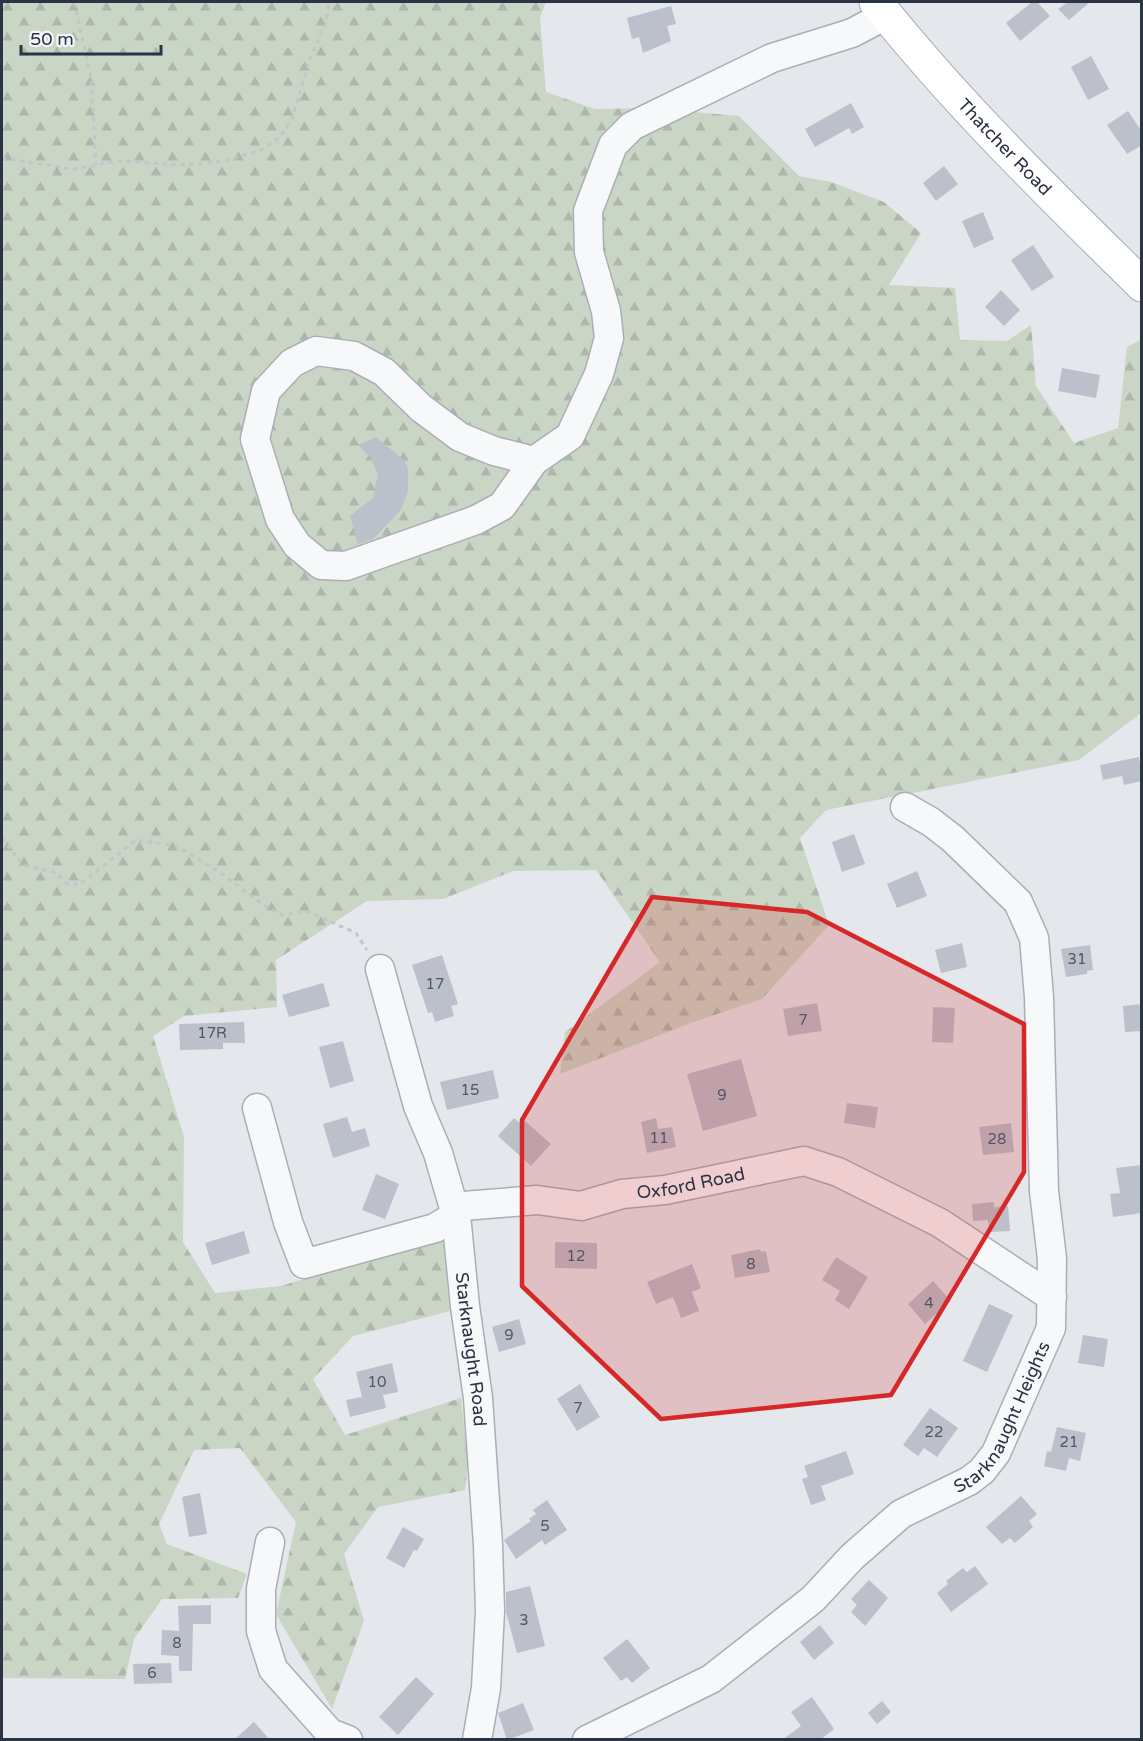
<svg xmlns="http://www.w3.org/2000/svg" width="1143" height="1741" viewBox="0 0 1143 1741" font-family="'Varela Round',sans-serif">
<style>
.forest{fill:url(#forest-firs)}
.building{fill:#bbc0ca}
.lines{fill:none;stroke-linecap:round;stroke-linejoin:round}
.minor-casing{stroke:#a9aeb7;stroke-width:31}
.major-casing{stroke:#a3abb8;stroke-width:35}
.path{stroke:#c2c5cb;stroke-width:3;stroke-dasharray:4.5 4.5;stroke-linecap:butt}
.minor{stroke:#f7f8fa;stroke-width:28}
.major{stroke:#fff;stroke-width:33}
.marked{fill:#d62828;fill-opacity:0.2;stroke:#d62828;stroke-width:4.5;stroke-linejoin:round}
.labels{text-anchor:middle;stroke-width:6;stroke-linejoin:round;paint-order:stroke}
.number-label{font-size:15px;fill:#4f5766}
.street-label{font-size:18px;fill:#2b3445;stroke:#f4f6f9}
</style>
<defs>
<pattern id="forest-firs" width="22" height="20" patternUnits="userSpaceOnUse" patternTransform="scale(1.5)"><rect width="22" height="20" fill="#c9d6c5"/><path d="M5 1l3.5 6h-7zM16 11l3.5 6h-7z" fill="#adb8ab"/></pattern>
</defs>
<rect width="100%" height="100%" fill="#e4e7ec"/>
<polygon class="forest" points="2,2 546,2 540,18 546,92 595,109 649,108 739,116 799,176 831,182 884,202 921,233 889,285 955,288 960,340 1007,341 1031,325 1036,386 1074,443 1118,428 1127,347 1141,340 1141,713 1079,760 826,810 800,838 829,925 762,999 691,1023 560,1074 565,1032 660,962 596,870 513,871 443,899 367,901 276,960 277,1007 184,1016 153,1036 184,1137 183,1242 215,1293 281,1286 443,1237 450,1311 353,1336 313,1379 345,1435 461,1398 468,1464 465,1490 378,1507 344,1554 364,1621 332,1709 276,1614 296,1522 240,1448 194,1450 159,1524 167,1544 247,1574 238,1598 162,1599 134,1639 125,1679 2,1678"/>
<g class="building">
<polygon points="1032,2 1037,2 1050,16 1020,41 1006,23"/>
<polygon points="1068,2 1090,2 1069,20 1058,9"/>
<polygon points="671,6 676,24 667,26 671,41 643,53 639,37 632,39 627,18"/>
<polygon points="1091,56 1109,89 1088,100 1071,67"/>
<polygon points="851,103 864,127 852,134 849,128 815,147 805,129"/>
<polygon points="1128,111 1142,132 1142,145 1127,154 1107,125"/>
<polygon points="944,166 958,184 936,201 923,183"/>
<polygon points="983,212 994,239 974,248 962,221"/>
<polygon points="1033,245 1054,277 1032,291 1011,260"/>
<polygon points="1001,290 1020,310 1004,326 985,307"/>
<polygon points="1062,368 1100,375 1096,398 1058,391"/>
<polygon points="376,437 404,460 408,469 408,491 401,510 373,539 358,544 350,516 373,498 378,474 370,457 358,445"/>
<polygon points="1139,757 1142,781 1124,785 1122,776 1103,780 1100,765"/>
<polygon points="854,834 865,864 842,872 832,842"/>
<polygon points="917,871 927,896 897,908 887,884"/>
<polygon points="962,943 967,967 941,973 935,950"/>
<polygon points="1090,945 1093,970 1087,971 1087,974 1066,977 1061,949"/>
<polygon points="442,955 458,1004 451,1006 454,1016 435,1022 432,1012 428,1013 412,965"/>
<polygon points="323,983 330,1006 289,1017 282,995"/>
<polygon points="817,1003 822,1031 788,1036 783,1009"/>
<polygon points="1142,1004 1142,1031 1125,1032 1123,1006"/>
<polygon points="933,1007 955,1008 953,1043 932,1042"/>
<polygon points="244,1022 245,1043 223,1043 223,1049 180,1050 179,1024"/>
<polygon points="343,1041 354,1081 330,1088 319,1047"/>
<polygon points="741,1059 757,1116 703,1131 687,1074"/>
<polygon points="493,1070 499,1098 447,1110 440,1082"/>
<polygon points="847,1103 878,1107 875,1128 844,1123"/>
<polygon points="347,1117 352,1132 365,1128 370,1146 333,1158 323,1124"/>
<polygon points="514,1118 521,1124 524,1120 551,1144 531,1166 498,1136"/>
<polygon points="656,1118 658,1129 672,1127 676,1147 647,1153 641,1122"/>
<polygon points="1011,1123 1014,1152 983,1155 979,1127"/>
<polygon points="1142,1165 1142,1213 1113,1217 1110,1194 1120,1193 1116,1168"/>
<polygon points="376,1174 399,1184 385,1219 362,1210"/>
<polygon points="994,1202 994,1207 1008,1206 1010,1231 989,1232 988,1220 973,1221 972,1204"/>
<polygon points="244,1231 250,1253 212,1265 205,1243"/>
<polygon points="555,1242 597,1243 597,1269 555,1268"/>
<polygon points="760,1249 761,1252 766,1251 770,1272 735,1278 731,1255"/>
<polygon points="836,1257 868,1277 849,1309 835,1300 840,1291 822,1280"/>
<polygon points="692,1264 701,1288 692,1292 699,1311 681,1318 673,1297 656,1304 647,1282"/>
<polygon points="933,1281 951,1301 925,1324 908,1304"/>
<polygon points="989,1304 1013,1315 987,1372 963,1361"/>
<polygon points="519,1319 526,1344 499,1352 492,1327"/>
<polygon points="1083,1335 1108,1339 1104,1367 1078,1363"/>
<polygon points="392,1363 398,1392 383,1395 386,1408 350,1417 346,1400 362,1397 356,1372"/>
<polygon points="580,1384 600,1417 577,1431 557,1399"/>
<polygon points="930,1408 958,1428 937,1457 924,1448 918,1456 903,1445"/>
<polygon points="1057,1427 1086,1433 1080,1461 1069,1458 1066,1471 1044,1466 1047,1451 1051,1452"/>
<polygon points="846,1451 854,1474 821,1486 826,1500 811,1505 802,1479 808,1477 804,1466"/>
<polygon points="200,1493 207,1534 189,1537 182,1497"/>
<polygon points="1021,1496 1037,1514 1029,1521 1033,1527 1015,1543 1010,1538 1002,1544 986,1527"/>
<polygon points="547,1500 567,1530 545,1545 542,1540 516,1559 504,1540 531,1521 529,1519 536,1514 533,1510"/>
<polygon points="403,1527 424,1539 417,1551 414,1550 404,1568 386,1558"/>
<polygon points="975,1566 988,1584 951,1612 937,1593 948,1584 946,1581 963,1568 967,1572"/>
<polygon points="869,1580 888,1598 865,1626 851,1612 857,1605 851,1599"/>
<polygon points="530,1586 545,1646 517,1653 506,1612 506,1592"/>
<polygon points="211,1605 211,1624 193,1624 192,1671 179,1671 179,1656 161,1655 162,1630 179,1631 178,1606"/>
<polygon points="820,1625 834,1643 814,1660 800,1642"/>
<polygon points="627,1639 650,1668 632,1683 627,1677 621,1681 603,1658"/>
<polygon points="171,1663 172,1683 134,1684 133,1664"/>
<polygon points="416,1677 434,1694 398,1735 379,1717"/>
<polygon points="812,1697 834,1729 820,1740 782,1740 801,1726 791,1712"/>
<polygon points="882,1701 891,1712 877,1724 868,1713"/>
<polygon points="523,1703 534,1730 507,1740 498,1713"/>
<polygon points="254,1722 270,1740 234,1740"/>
</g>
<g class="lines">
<defs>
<g id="minor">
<polyline points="534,461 502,506 476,520 346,566 321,565 297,545 280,519 255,439 266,391 292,363 316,351 354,356 384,372 421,408 460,437 494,451 534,461 570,436 599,374 609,338 606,311 589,252 588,211 613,145 632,126 772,58 852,33 886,15"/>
<path id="s1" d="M380,969L418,1106L438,1153L456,1215L465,1306L478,1398L488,1545L490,1611L486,1688L477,1740"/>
<path id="s2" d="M257,1108L288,1222L304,1264L435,1228L456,1215L463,1206L537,1200L581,1206L622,1194L665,1190L804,1161L838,1172L940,1223L1052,1297"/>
<polyline points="270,1542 261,1589 261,1631 273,1669 330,1733 348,1740"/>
<path id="s3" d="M587,1740L711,1679L813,1599L852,1557L901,1514L969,1481L982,1471L996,1453L1051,1328L1052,1259L1044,1191L1039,997L1034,938L1018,902L953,839L931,822L905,807"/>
</g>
<g id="major">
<path id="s4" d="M876,2C956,103 1050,194 1142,285"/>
</g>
</defs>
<use href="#minor" class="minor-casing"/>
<use href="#major" class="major-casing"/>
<g class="path">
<polyline points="74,2 91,77 96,165"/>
<polyline points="2,158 74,169 118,161 179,165 225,161 261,150 279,138 292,119 309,61 326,23 329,2"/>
<polyline points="2,838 23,865 57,873 67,884 80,884 136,840 177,846 225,876 263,905 282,915 306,911 356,933 367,950"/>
</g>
<use href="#minor" class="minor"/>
<use href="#major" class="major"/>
</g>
<path class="marked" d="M652,897L807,912L1024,1024V1172L891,1395L661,1419L522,1286V1120Z"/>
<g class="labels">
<g class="number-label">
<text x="1077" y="964">31</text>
<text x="435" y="989">17</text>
<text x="803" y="1025">7</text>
<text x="212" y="1038">17R</text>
<text x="470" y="1095">15</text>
<text x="722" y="1100">9</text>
<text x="659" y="1143">11</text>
<text x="997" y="1144">28</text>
<text x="576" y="1261">12</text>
<text x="751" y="1269">8</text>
<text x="929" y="1308">4</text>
<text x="509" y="1340">9</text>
<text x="377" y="1387">10</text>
<text x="578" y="1413">7</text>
<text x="934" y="1437">22</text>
<text x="1069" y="1447">21</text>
<text x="545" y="1531">5</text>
<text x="524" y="1625">3</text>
<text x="177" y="1648">8</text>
<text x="152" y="1678">6</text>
</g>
<g class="street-label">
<text dy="6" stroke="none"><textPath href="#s4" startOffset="194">Thatcher Road</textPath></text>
<text dy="6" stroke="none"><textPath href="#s2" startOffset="566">Oxford Road</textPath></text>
<text dy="6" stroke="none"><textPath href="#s1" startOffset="393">Starknaught Road</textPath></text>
<text dy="6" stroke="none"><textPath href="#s3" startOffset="538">Starknaught Heights</textPath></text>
</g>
</g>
<rect width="1143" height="1741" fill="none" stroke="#2b3445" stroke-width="6"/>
<path d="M21 45v9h140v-9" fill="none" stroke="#2b3445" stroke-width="3"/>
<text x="30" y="45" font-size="18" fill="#2b3445" stroke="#f4f6f9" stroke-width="4.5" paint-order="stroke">50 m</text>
</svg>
